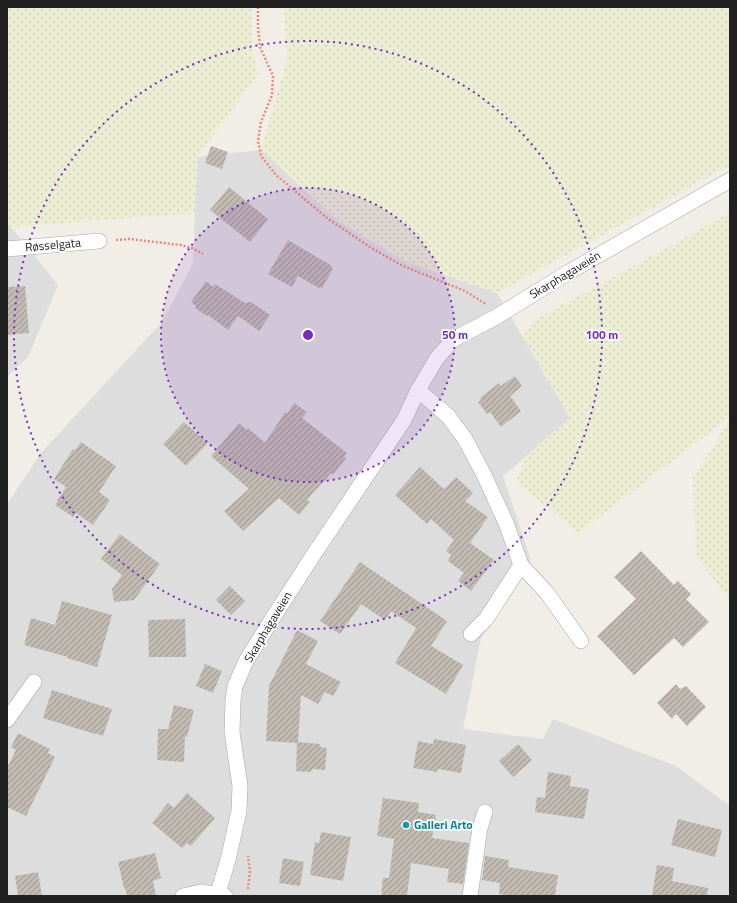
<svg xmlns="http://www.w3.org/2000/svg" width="737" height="903" viewBox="0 0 737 903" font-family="'Titillium Web',sans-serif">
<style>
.residential{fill:#dedddd}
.farmland{fill:url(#farmland-dots)}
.building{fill:url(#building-hatch)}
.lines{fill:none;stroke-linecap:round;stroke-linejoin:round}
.street-casing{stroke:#a7a7a7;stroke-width:16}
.path{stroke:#f58673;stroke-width:2.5;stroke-dasharray:2 2;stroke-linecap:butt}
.street{stroke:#fff;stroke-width:15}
.ring{fill:none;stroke:#7b2cbf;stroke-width:2;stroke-dasharray:2 4}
.culture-dot{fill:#0f9aa8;stroke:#fff;stroke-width:1.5}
.labels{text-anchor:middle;stroke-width:3.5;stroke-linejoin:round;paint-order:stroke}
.street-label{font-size:12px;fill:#202020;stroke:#fff}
.culture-label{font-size:12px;font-weight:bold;fill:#0d838f;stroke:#fff;text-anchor:start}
.centre{fill:#7b2cbf;stroke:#fff;stroke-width:2}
.ring-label{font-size:12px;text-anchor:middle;font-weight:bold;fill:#7b2cbf;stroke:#fff;stroke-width:3.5;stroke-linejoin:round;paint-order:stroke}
</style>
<defs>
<pattern id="farmland-dots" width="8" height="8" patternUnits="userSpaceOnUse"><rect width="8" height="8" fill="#ebeed3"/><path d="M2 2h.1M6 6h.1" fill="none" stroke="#c9ccb5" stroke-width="1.8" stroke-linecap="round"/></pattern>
<pattern id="building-hatch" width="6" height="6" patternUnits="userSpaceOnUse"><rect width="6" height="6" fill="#c1bab3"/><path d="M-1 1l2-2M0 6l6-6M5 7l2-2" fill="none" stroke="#9c9791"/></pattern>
</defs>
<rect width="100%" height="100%" fill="#f0eee7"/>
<g class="residential">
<polygon points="261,150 339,221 407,262 497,293 570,418 503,476 531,560 481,638 463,729 543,739 553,719 676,766 730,806 730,896 7,896 7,504 41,453 161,323 193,264 197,157"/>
<polygon points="7,224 11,227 58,285 28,357 9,375 7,376"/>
</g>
<g class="farmland">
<polygon points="7,7 252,7 253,53 258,74 197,157 195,213 11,227 7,224"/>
<polygon points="284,7 730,7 730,165 497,293 407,262 339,221 261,150 287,60"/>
<polygon points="730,213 730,417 578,533 516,482 526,456 570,418 523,337 533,321"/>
<polygon points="730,420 730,600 696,557 693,478"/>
</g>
<g class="building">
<polygon points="211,146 228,152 222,169 205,163"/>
<polygon points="229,187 268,219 250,242 210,210"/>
<polygon points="288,240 332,266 331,267 333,269 322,288 320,287 319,288 298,276 292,287 268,274"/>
<polygon points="206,281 213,287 215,284 245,303 251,302 270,315 259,331 238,316 228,330 208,315 207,316 195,308 196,306 191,302"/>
<polygon points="25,286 29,333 7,335 7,287"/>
<polygon points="515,376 522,386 510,396 521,411 501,427 490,412 487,414 478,402 481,400 480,398 499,383 501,386"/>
<polygon points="294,403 307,412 302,418 347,453 344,457 346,458 333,475 331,473 307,500 310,502 299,515 279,498 243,531 224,511 249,489 211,456 239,423 247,430 248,428 265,443 285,412 287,414"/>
<polygon points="184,422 208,443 186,466 163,444"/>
<polygon points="81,442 116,466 99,492 110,500 93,525 76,513 73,517 55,505 58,501 57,501 66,487 54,479 73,449 75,450"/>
<polygon points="420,467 444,489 456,477 473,493 465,501 488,517 470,543 494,560 471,591 458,581 464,573 448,561 451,555 446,551 454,540 431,519 427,524 395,495"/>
<polygon points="120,534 160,564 134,600 114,602 112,589 122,575 101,559"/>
<polygon points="641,551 674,585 678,581 691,594 686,599 709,622 683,647 674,638 634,675 597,636 636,599 614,577"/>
<polygon points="360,562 447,621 431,646 463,665 446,694 395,663 416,628 391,611 385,620 361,604 340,634 320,621"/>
<polygon points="230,586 245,601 231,615 216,600"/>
<polygon points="62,601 112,615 97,667 67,658 68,657 24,645 31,618 55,625"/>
<polygon points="185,619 186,657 149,657 148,620"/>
<polygon points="297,630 318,641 306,664 341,682 333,696 325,692 318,704 301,695 298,742 320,744 320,747 327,748 325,770 312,769 311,772 296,771 297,743 266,741 269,686"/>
<polygon points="205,664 222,671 213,693 196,686"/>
<polygon points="676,684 680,689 686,686 706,707 687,726 676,714 672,719 657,703"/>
<polygon points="52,690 112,709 103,736 95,733 95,734 43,718"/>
<polygon points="174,705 194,710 187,737 185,736 184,762 157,760 158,729 168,729"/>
<polygon points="18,733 50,749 48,753 55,757 26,816 7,807 7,768 16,750 11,747"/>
<polygon points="434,739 466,745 461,773 438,769 437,772 413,768 418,741 433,744"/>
<polygon points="518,744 532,760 513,777 499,761"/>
<polygon points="548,772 571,776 570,786 589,789 584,819 535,812 537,797 545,798"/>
<polygon points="187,793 215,818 191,846 187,843 182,848 152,823 168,803 174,808"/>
<polygon points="383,798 419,803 418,812 436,815 432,838 469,843 463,884 447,882 449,869 411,863 407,896 381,896 383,878 389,878 394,839 377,836"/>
<polygon points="678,819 722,830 715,857 671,845"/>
<polygon points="321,832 351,837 343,881 310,875 315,842 319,843"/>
<polygon points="155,853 161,878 153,881 156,896 127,896 125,888 124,888 118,862"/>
<polygon points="485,856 509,860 508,867 558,875 555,896 511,896 499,894 500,883 482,880"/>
<polygon points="283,858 304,862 300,886 279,883"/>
<polygon points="657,865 674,868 672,881 708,888 707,896 652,896"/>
<polygon points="38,872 42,896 18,896 15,876"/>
</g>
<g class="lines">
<defs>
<g id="street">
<polyline points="7,249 99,241"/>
<polyline points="418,390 448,416 465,439 484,475 506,523 521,565 486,619 471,634"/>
<polyline points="521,565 547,593 581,641"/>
<polyline points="7,720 34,682"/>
<polyline points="183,896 201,892 225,896"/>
<polyline points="217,896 228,860 239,811 240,786 232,732 233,701 235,686 246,661 274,616 314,554 404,420 418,390 437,358 454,339 496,317 569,272 730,180"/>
<polyline points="470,896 480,828 485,812"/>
</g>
</defs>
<use href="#street" class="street-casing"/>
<g class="path">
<polyline points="258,7 258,27 260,47 273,76 272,95 261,122 258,141 261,156 276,175 327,218 370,247 401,265 465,291 486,304"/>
<polyline points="116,240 129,239 181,245 192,248 203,254"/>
<polyline points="248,889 250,871 248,856"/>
</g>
<use href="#street" class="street"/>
</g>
<circle cx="308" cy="335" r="147" fill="#7b2cbf" fill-opacity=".12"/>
<g class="ring">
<circle cx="308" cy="335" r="147"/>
<circle cx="308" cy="335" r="294"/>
</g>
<circle class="culture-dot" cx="406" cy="825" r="4"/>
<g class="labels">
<g class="street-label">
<text transform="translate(53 245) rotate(-5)" y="4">Røsselgata</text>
<text transform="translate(565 275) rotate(-31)" y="4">Skarphagaveien</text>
<text transform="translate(268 627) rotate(-59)" y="4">Skarphagaveien</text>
</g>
<g class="culture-label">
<text x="414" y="829">Galleri Arto</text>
</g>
</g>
<circle cx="308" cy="335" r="6" class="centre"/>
<g class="ring-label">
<text x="455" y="339">50 m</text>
<text x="602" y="339">100 m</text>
</g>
<rect width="737" height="903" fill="none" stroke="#202020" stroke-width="16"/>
</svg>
